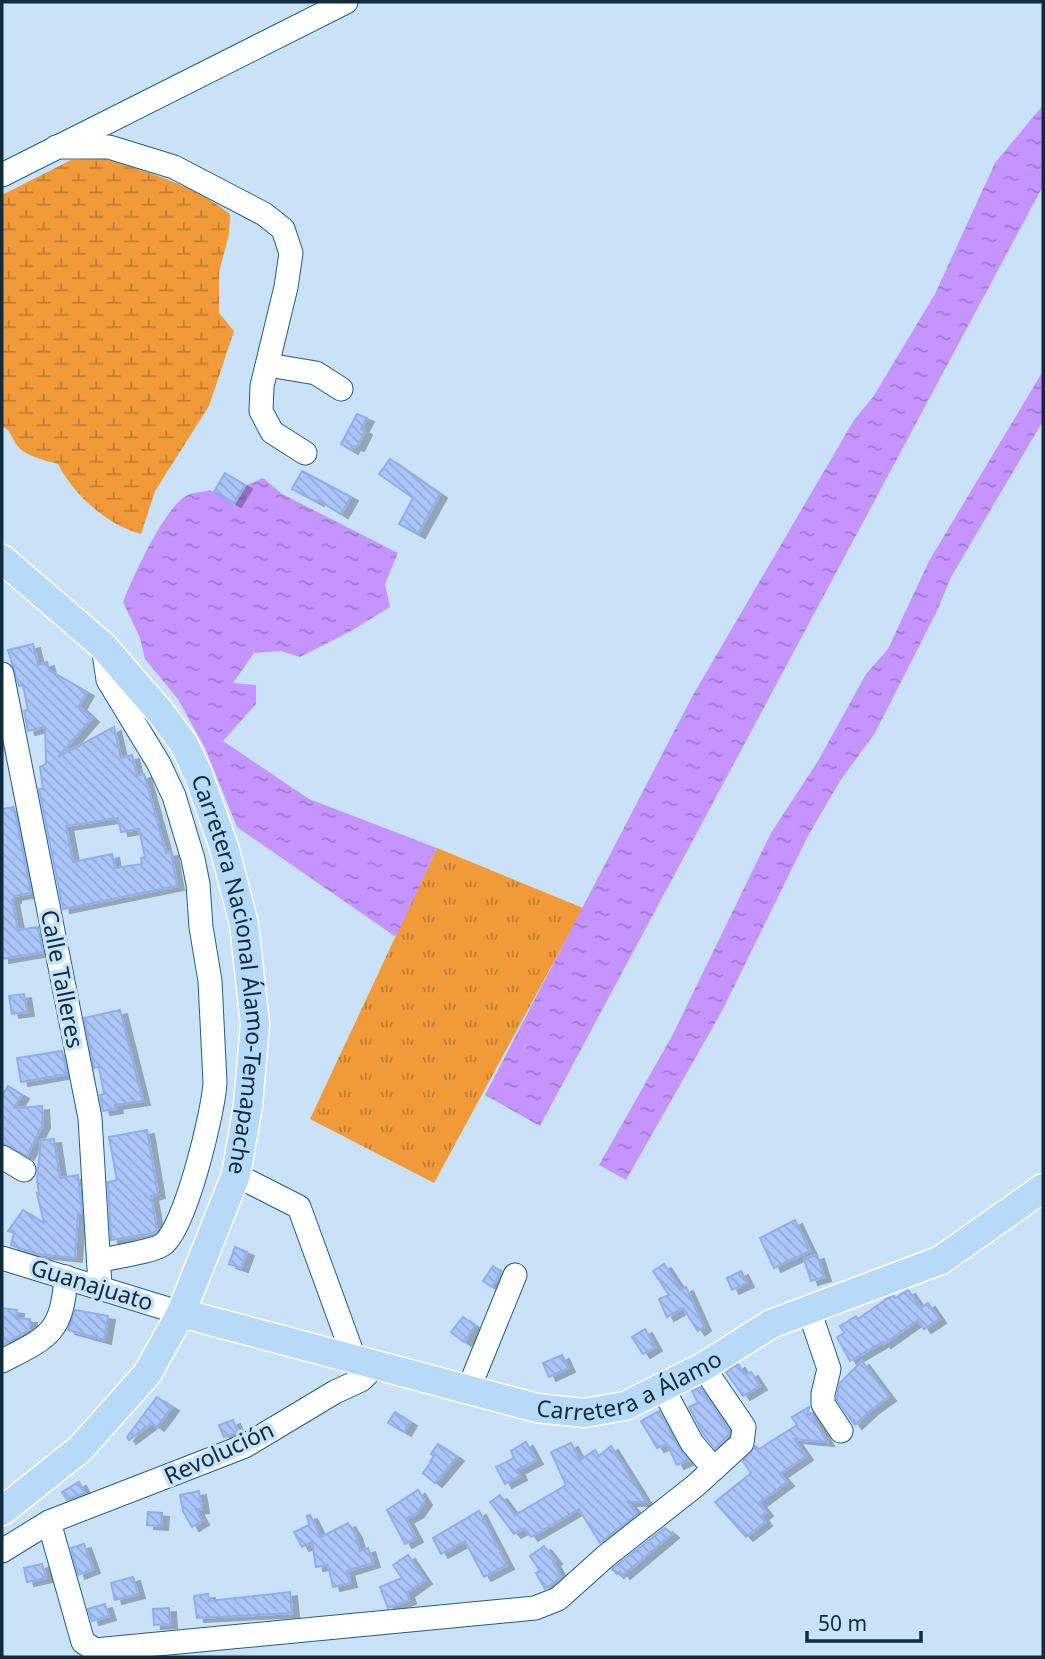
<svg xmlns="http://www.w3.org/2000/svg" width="1045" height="1659" viewBox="0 0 1045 1659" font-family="'Noto Sans',sans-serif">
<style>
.grass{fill:url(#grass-tufts)}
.wetland{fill:url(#wetland-marsh)}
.water{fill:url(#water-ripples)}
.building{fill:url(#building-back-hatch);stroke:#90aeee;stroke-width:2;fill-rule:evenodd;filter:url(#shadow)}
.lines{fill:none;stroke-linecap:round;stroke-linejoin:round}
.minor-casing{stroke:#1e5e8c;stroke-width:25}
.major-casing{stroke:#fff;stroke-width:31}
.minor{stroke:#fff;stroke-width:23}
.major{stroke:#b6daf8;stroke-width:28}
.labels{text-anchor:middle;stroke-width:7;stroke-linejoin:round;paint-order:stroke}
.street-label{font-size:23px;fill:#102a3e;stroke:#cae2f7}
</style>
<defs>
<pattern id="grass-tufts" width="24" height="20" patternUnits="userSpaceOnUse" patternTransform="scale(1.75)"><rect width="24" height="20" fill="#f09a39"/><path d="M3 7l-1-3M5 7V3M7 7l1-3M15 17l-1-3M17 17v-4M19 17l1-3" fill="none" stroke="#c17e31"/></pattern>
<pattern id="wetland-marsh" width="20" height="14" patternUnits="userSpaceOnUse" patternTransform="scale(1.75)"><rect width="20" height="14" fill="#f09a39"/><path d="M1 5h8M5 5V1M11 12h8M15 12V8" fill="none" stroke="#c17e31"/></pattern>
<pattern id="water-ripples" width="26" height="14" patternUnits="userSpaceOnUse" patternTransform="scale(1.75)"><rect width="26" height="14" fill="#c694fe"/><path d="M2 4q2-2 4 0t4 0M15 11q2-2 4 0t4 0" fill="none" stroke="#9f79cf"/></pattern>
<pattern id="building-back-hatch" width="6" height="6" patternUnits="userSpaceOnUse" patternTransform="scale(1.75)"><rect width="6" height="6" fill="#adc6fa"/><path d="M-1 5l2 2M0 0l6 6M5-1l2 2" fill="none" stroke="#94aad7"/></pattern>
<filter id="shadow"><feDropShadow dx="7" dy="4" stdDeviation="0" flood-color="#0004"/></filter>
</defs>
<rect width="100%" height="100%" fill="#cae2f7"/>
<polygon class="grass" points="437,848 583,908 434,1183 310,1119"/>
<path class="wetland" d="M105,159C149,172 195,186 230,214L229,234L219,272V313L234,331L209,406L155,491L141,534C107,525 74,495 58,464C44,460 24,456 16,444C11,436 11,431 2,426V195L71,160Z"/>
<g class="water">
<polygon points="1043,105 1043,186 540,1126 485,1095 693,695 854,420 873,397 935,294 995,163"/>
<polygon points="1043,371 1043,421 951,577 937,611 875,733 840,781 808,836 722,1011 626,1180 599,1165 672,1036 771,833 818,761 866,674 888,649 929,561"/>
<path d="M263,478L282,494L398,553L385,584L390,607L351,631L300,657L281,651L254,653L233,683L256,685V704L223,741L309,799L437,848L396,937L237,827L205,748L178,699L145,659L140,638L123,602C133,577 165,505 188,495C195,492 203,492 210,490L235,505L247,485Z"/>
</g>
<g class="building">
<polygon points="357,414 367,418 361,429 365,431 357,447 353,446 351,450 341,444"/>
<polygon points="390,459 440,494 418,534 399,524 413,498 379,474"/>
<polygon points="302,471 351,497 341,514 318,500 317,502 292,489"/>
<polygon points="225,473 245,485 234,503 214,492"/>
<path d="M33,644L38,665L47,662L49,670L87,692L79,706L92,718L58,757L114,727L121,758L132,755L137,776L144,774L166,853L171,852L177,886L63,909L39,789H43L40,767L46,764L45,727L28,731L24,711L28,710L23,685L19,686L8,650ZM118,818L121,832L139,829L145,857L141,858L142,864L115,868L112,854L73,862L66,826Z"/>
<polygon points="14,807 31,893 14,896 14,899 12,900 18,930 38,927 43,952 2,959 2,809"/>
<polygon points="24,994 27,1012 12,1014 9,996"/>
<polygon points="120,1010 143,1101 115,1105 116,1109 103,1111 100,1095 104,1094 99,1067 94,1068 84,1018"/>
<polygon points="62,1051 67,1074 21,1082 17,1058"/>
<polygon points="8,1086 22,1095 14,1108 42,1106 43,1124 27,1156 2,1143 2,1096"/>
<polygon points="147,1130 158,1194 151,1196 157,1230 154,1233 111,1240 108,1182 117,1180 109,1137"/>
<polygon points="54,1139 60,1178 78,1175 82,1214 78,1214 75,1258 37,1254 11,1245 14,1233 8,1231 23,1210 44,1223 37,1193 39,1194 37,1180 41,1140"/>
<polygon points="795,1220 810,1251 774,1268 760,1238"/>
<polygon points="235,1247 247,1252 241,1268 229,1264"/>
<polygon points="817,1255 824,1277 811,1281 804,1259"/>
<polygon points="664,1264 681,1290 686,1287 704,1327 698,1331 683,1308 667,1317 659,1299 669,1295 653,1271"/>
<polygon points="493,1266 501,1272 492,1287 483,1281"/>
<polygon points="741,1271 747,1283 732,1290 727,1278"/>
<polygon points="908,1290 921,1308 928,1303 939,1319 924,1329 918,1320 884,1344 883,1342 850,1361 837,1337 844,1333 840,1326 856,1316 858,1319 888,1298 894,1296 895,1298"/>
<polygon points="2,1308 17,1310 16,1318 30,1319 30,1329 3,1345"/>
<polygon points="75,1310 108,1316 104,1340 68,1330"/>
<polygon points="463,1317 475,1326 464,1342 451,1332"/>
<polygon points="645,1329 655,1347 643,1354 632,1337"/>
<polygon points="562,1355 568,1368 549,1377 543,1363"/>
<polygon points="862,1361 889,1397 871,1410 855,1425 837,1400 837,1396 840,1383"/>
<polygon points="738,1364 745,1375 751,1372 760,1386 743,1396 726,1372"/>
<polygon points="700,1387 729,1431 729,1434 715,1449 704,1435 689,1407 698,1403 692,1391"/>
<polygon points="157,1397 172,1407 157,1427 152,1423 129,1440 127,1437"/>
<polygon points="809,1407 807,1416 810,1413 827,1442 794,1439 806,1456 780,1474 787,1482 759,1503 766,1512 761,1516 765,1522 746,1537 715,1502 751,1473 743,1461 755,1446 759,1449 797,1425 792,1417"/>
<polygon points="659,1411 680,1450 688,1460 677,1465 667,1444 657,1448 641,1421"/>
<polygon points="395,1412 410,1422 404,1432 388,1423"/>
<polygon points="233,1420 238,1432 224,1437 219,1425"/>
<polygon points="526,1442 536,1460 517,1470 520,1476 505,1484 496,1467 514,1458 511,1451"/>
<polygon points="571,1443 580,1460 595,1450 599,1456 611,1446 646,1502 628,1502 637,1514 600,1543 579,1509 531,1537 525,1528 514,1534 490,1502 500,1495 515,1515 566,1485 551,1452"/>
<polygon points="438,1444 457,1457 435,1483 423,1473 431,1462 430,1461 434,1456 431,1454"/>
<polygon points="79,1482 85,1493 67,1500 62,1492"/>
<polygon points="418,1490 425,1501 417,1513 406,1519 416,1538 405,1544 387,1510"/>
<polygon points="199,1491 202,1509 196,1510 202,1521 192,1527 183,1511 180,1495"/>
<polygon points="479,1511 507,1565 484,1577 465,1541 441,1554 433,1538"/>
<polygon points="148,1512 162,1513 161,1526 147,1525"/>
<polygon points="310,1515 321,1537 348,1523 355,1534 360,1551 368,1548 373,1563 347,1571 350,1583 333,1587 328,1565 316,1567 312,1542 302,1547 294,1532 309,1525 307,1516"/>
<polygon points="665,1528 672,1534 623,1575 620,1571 617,1574 612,1569"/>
<polygon points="84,1544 93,1569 78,1575 71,1548"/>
<polygon points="544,1546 555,1560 553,1562 561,1577 545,1589 536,1573 540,1571 530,1556"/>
<polygon points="408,1555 425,1580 407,1593 409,1600 388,1608 380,1587 402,1578 393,1565"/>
<polygon points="42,1564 46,1578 27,1582 24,1568"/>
<polygon points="133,1577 138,1594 115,1600 111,1583"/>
<polygon points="290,1592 292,1613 197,1618 194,1596 208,1594 209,1601"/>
<polygon points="105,1604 109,1616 92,1621 88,1609"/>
<polygon points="169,1608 170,1624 154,1625 153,1609"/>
</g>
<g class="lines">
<defs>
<g id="minor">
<polyline points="56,147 109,147 174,167 264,214 283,229 291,253 286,287 262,386 261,411 272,432 305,453"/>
<polyline points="2,175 346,2"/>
<polyline points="268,365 316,373 341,389"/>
<polyline points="2,674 90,1118 100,1286"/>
<polyline points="2,1157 24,1170"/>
<polyline points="236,1175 299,1207 354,1358"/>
<polyline points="2,1258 181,1313"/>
<path d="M99,1261C113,1257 151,1252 162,1245C185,1231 214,1110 215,1082L210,981L201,927L198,884L193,859L174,796L159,764L108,680L103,646"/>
<polyline points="809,1310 829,1369 823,1394 823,1404 841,1431"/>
<path d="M2,1361C49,1337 62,1333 66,1277"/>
<polyline points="662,1387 692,1443 714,1469"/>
<polyline points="469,1388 515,1275"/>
<polyline points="49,1522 83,1642 95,1650 535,1608 558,1599 606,1556 695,1486 742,1443 744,1427 703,1367"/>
<polyline points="2,1551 49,1522 245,1446 335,1392 361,1380 378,1364"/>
</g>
<g id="major">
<path id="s1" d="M2,559L103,646L161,713L184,744L198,774L224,847L244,924L255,1024L248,1105L236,1175L181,1313L147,1374L80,1449L2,1511"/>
<path id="s2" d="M181,1313L537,1408L584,1413L625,1406L703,1367L771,1324L941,1260L1043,1188"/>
</g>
</defs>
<use href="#minor" class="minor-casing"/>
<use href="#major" class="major-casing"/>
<use href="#minor" class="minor"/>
<use href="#major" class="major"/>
</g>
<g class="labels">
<g class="street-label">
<text dy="8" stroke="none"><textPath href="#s1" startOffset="499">Carretera Nacional Álamo-Temapache</textPath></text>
<text transform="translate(62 979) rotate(79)" y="8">Calle Talleres</text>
<text transform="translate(92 1285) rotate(17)" y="8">Guanajuato</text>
<text dy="8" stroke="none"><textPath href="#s2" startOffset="466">Carretera a Álamo</textPath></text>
<text transform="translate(219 1453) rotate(-25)" y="8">Revolución</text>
</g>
</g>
<rect width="1045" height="1659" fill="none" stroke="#102a3e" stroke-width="7"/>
<path d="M807 1631v10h114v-10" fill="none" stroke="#102a3e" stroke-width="3.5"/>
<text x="818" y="1631" font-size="21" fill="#102a3e" stroke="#cae2f7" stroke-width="5" paint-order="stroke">50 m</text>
</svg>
